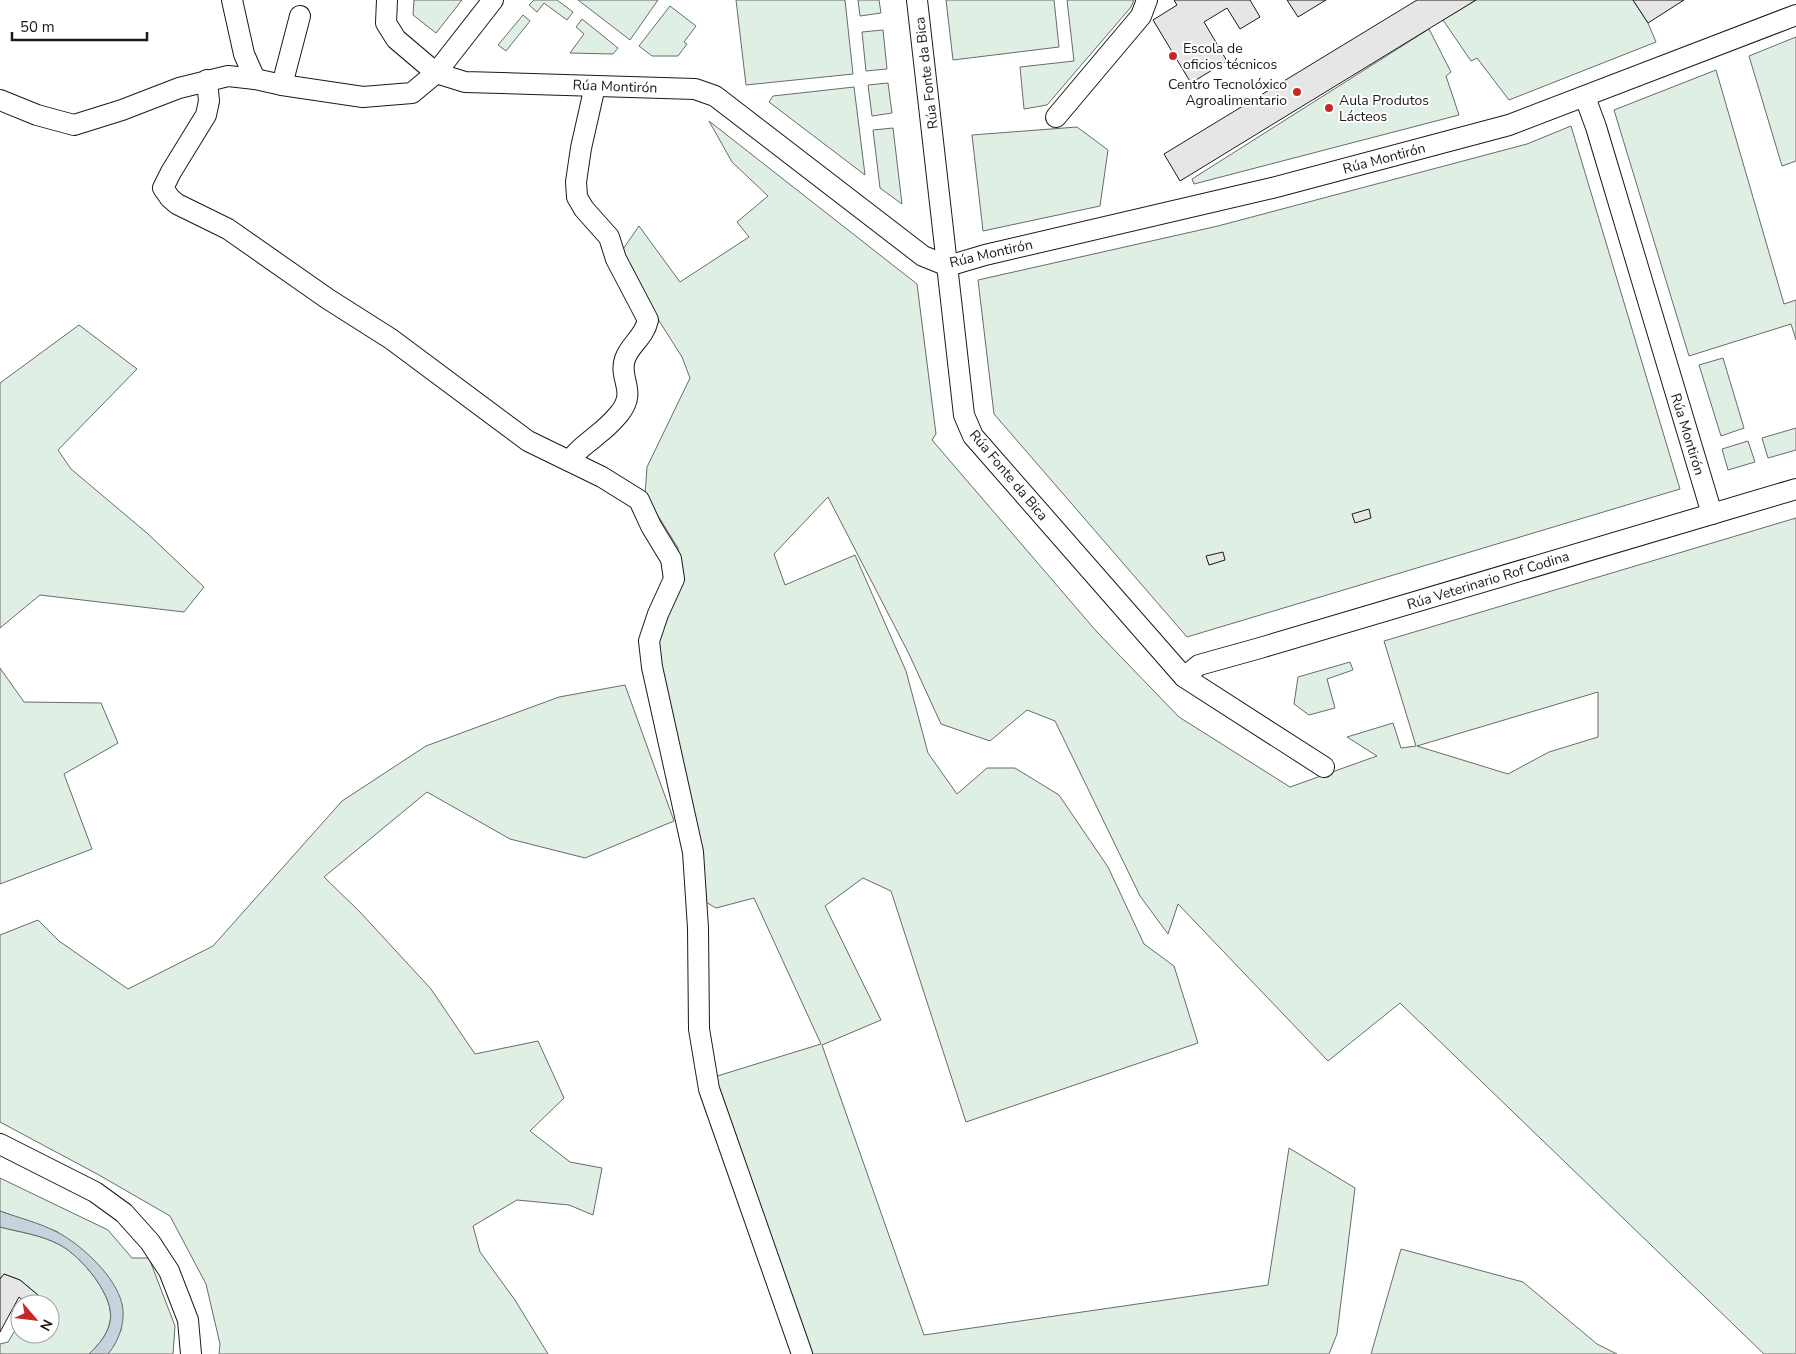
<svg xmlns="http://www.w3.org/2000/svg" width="1796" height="1354" viewBox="0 0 1796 1354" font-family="'Nunito Sans',sans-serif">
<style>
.green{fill:#e0efe3;stroke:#6a6a6a;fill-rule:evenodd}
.water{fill:#c6d2dc;stroke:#6a6a6a}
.building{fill:#e6e6e6;stroke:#1a1a1a}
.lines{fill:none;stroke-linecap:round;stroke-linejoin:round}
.minor-casing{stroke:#1a1a1a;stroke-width:22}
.minor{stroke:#fff;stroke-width:20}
.poi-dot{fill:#c62828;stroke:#fff;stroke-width:2}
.labels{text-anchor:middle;stroke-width:4;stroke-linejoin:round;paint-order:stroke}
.poi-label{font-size:14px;fill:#1a1a1a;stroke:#fff;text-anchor:start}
.street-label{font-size:14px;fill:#1a1a1a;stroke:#fff}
</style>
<rect width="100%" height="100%" fill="#fff"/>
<g class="green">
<polygon points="414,0 462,0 436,33 413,15"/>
<polygon points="534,0 557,0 573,12 567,20 544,3 537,12 529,5"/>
<polygon points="578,0 658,0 630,40"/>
<polygon points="736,0 845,0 853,74 746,85"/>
<polygon points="858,0 879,0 881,13 860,16"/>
<polygon points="946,0 1054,0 1059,47 953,60"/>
<polygon points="1067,0 1134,0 1131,7 1047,105 1024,109 1020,67 1074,61"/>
<polygon points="1476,0 1633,0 1648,23 1656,42 1509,100 1477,58 1471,61 1443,20"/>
<polygon points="670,6 696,26 684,42 687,44 678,56 652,56 639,46"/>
<polygon points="523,15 530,21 506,51 498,45"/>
<polygon points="582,19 618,48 613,54 570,53 584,34 576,27"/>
<polygon points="1429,29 1451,72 1446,76 1459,115 1194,184 1192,179"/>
<polygon points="883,30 887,69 866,71 862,32"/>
<polygon points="1796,37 1796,161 1782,166 1749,56"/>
<polygon points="1716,70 1784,304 1796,300 1796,340 1791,324 1689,356 1614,110"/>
<polygon points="888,83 892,113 872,116 868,85"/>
<polygon points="854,87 865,175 769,102 773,96"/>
<path d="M709,121L917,284L936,434L932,440L1097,632L1179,717L1290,787L1377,756L1347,737L1393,723L1401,748L1416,746L1384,641L1796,518V1354H1764L1400,1003L1328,1061L1178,904L1168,934L1140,896L1055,721L1027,710L990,741L941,724L909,654L828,497L774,554L785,585L855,555L906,671L928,753L957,794L987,768H1015L1059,795L1108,867L1144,944L1174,966L1198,1043L966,1122L891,891L863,878L825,906L881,1020L822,1045L924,1335L1268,1285L1289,1148L1355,1188L1337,1334L1329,1354H807L714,1077L821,1044L754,898L716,908L704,901L655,653L668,608L681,581L678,548L645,495L647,467L690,378L682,357L637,286L621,252L639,226L680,282L749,237L737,222L768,196L732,162ZM1598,692V737L1549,752L1508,774L1417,746Z"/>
<polygon points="1571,126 1680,489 1187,637 994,414 978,280 1218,226 1527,144"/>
<polygon points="1077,127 1108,150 1100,206 983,231 972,135"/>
<polygon points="893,128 902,204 880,188 873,130"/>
<polygon points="79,325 137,369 58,450 71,469 147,533 204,587 184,612 40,595 0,628 0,383"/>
<polygon points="1723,358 1744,428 1721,436 1699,365"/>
<polygon points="1796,428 1796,450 1768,458 1762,438"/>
<polygon points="1748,441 1755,462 1728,470 1722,449"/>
<polygon points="1350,662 1353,670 1327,679 1335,708 1309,715 1294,704 1298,677"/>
<polygon points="0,668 24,702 101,703 118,743 64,774 92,849 0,884"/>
<polygon points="625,685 674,821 585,858 510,839 427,792 324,877 360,912 431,989 475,1054 538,1041 564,1098 530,1131 570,1162 602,1168 593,1215 569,1205 517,1200 473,1226 480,1252 515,1300 548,1354 219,1354 220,1344 206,1284 170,1216 99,1175 0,1122 0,935 38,920 59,941 128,989 213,946 342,801 426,746 559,697"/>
<polygon points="0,1178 108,1230 132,1258 149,1258 175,1326 173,1354 108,1354 121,1330 122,1305 58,1232 0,1211"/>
<path d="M0,1227C19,1232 42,1235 60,1245C81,1256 116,1297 110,1322C107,1336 98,1345 89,1354H0V1344L8,1342L20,1322V1334H50V1304H31L38,1295L20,1280L4,1274L0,1279Z"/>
<polygon points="1401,1249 1523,1282 1597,1344 1617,1354 1371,1354"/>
</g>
<path class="water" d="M0,1211C19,1218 40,1223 57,1232C82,1245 116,1277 122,1304C126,1321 119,1341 108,1354H89C98,1345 107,1336 110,1322C116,1297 81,1256 60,1245C42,1235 19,1232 0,1227Z"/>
<g class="building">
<polygon points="1174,0 1250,0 1260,17 1240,29 1227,8 1204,22 1227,61 1191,83 1153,20 1177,5"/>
<polygon points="1287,0 1326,0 1298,17"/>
<polygon points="1417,0 1476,0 1180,181 1164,154"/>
<polygon points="1633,0 1684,0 1648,23"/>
<polygon points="1369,509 1371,518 1355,523 1352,514"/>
<polygon points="1223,552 1225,560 1209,565 1206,556"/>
<polygon points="4,1274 20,1280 38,1295 31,1304 27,1304 19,1297 0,1332 0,1279"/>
</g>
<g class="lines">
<defs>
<g id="minor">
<polyline points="232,0 244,54 255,79"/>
<polyline points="387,0 386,23 396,39 436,73 465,82 695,89 715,96 923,256 948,266 985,255 1272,188 1509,125 1796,15"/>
<polyline points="917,0 964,415 973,436 1184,677 1324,767"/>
<polyline points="207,80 209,101 206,115 171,172 163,188 170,198 177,204 228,229 328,299 391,339 528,441 602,477 639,500 651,526 671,559 674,579 658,614 649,641 652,667 693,852 698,928 699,1029 709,1089 802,1354"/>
<polyline points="282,85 300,16"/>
<polyline points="1585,97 1596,127 1712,514"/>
<polyline points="0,100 37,115 74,125 122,110 179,88 228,76 255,79 282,85 363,97 412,93 436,73 493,0"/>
<polyline points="1056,117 1141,16 1147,0"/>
<path d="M570,461C577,449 587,444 597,435C605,429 613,421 619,414C638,391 618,379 625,359C630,344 644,338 648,320L616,259L609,237L584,209L577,197L576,182L581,148L595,86"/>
<polyline points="1184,677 1199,665 1260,648 1796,489"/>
<polyline points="0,1144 95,1192 124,1213 150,1242 169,1271 188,1320 191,1354"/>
</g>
</defs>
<use href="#minor" class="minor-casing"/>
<use href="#minor" class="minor"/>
</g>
<g class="poi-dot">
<circle cx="1173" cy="56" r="5"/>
<circle cx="1297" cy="92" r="5"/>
<circle cx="1329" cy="108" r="5"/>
</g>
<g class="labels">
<g class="poi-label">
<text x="1183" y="53">Escola de<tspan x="1183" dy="16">oficios técnicos</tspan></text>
<text x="1287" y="89" text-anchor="end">Centro Tecnolóxico<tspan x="1287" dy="16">Agroalimentario</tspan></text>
<text x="1339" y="105">Aula Produtos<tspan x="1339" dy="16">Lácteos</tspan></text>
</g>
<g class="street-label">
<text transform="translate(926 73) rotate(-97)" y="5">Rúa Fonte da Bica</text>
<text transform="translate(615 86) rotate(2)" y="5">Rúa Montirón</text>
<text transform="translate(1384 158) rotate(-15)" y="5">Rúa Montirón</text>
<text transform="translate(991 253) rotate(-13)" y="5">Rúa Montirón</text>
<text transform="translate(1688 434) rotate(73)" y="5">Rúa Montirón</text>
<text transform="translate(1009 475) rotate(50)" y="5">Rúa Fonte da Bica</text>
<text transform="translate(1488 580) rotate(-17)" y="5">Rúa Veterinario Rof Codina</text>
</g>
</g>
<g transform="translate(35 1319) rotate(118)"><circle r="24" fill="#ffffff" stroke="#a3a3a3"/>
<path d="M0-4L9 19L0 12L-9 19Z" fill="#c62828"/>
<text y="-8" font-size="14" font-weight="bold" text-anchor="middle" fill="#1a1a1a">N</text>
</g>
<path d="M12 32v8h135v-8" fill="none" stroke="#1a1a1a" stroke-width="2.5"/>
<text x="20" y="32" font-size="15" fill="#1a1a1a" stroke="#ffffff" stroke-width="4" paint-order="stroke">50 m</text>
</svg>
